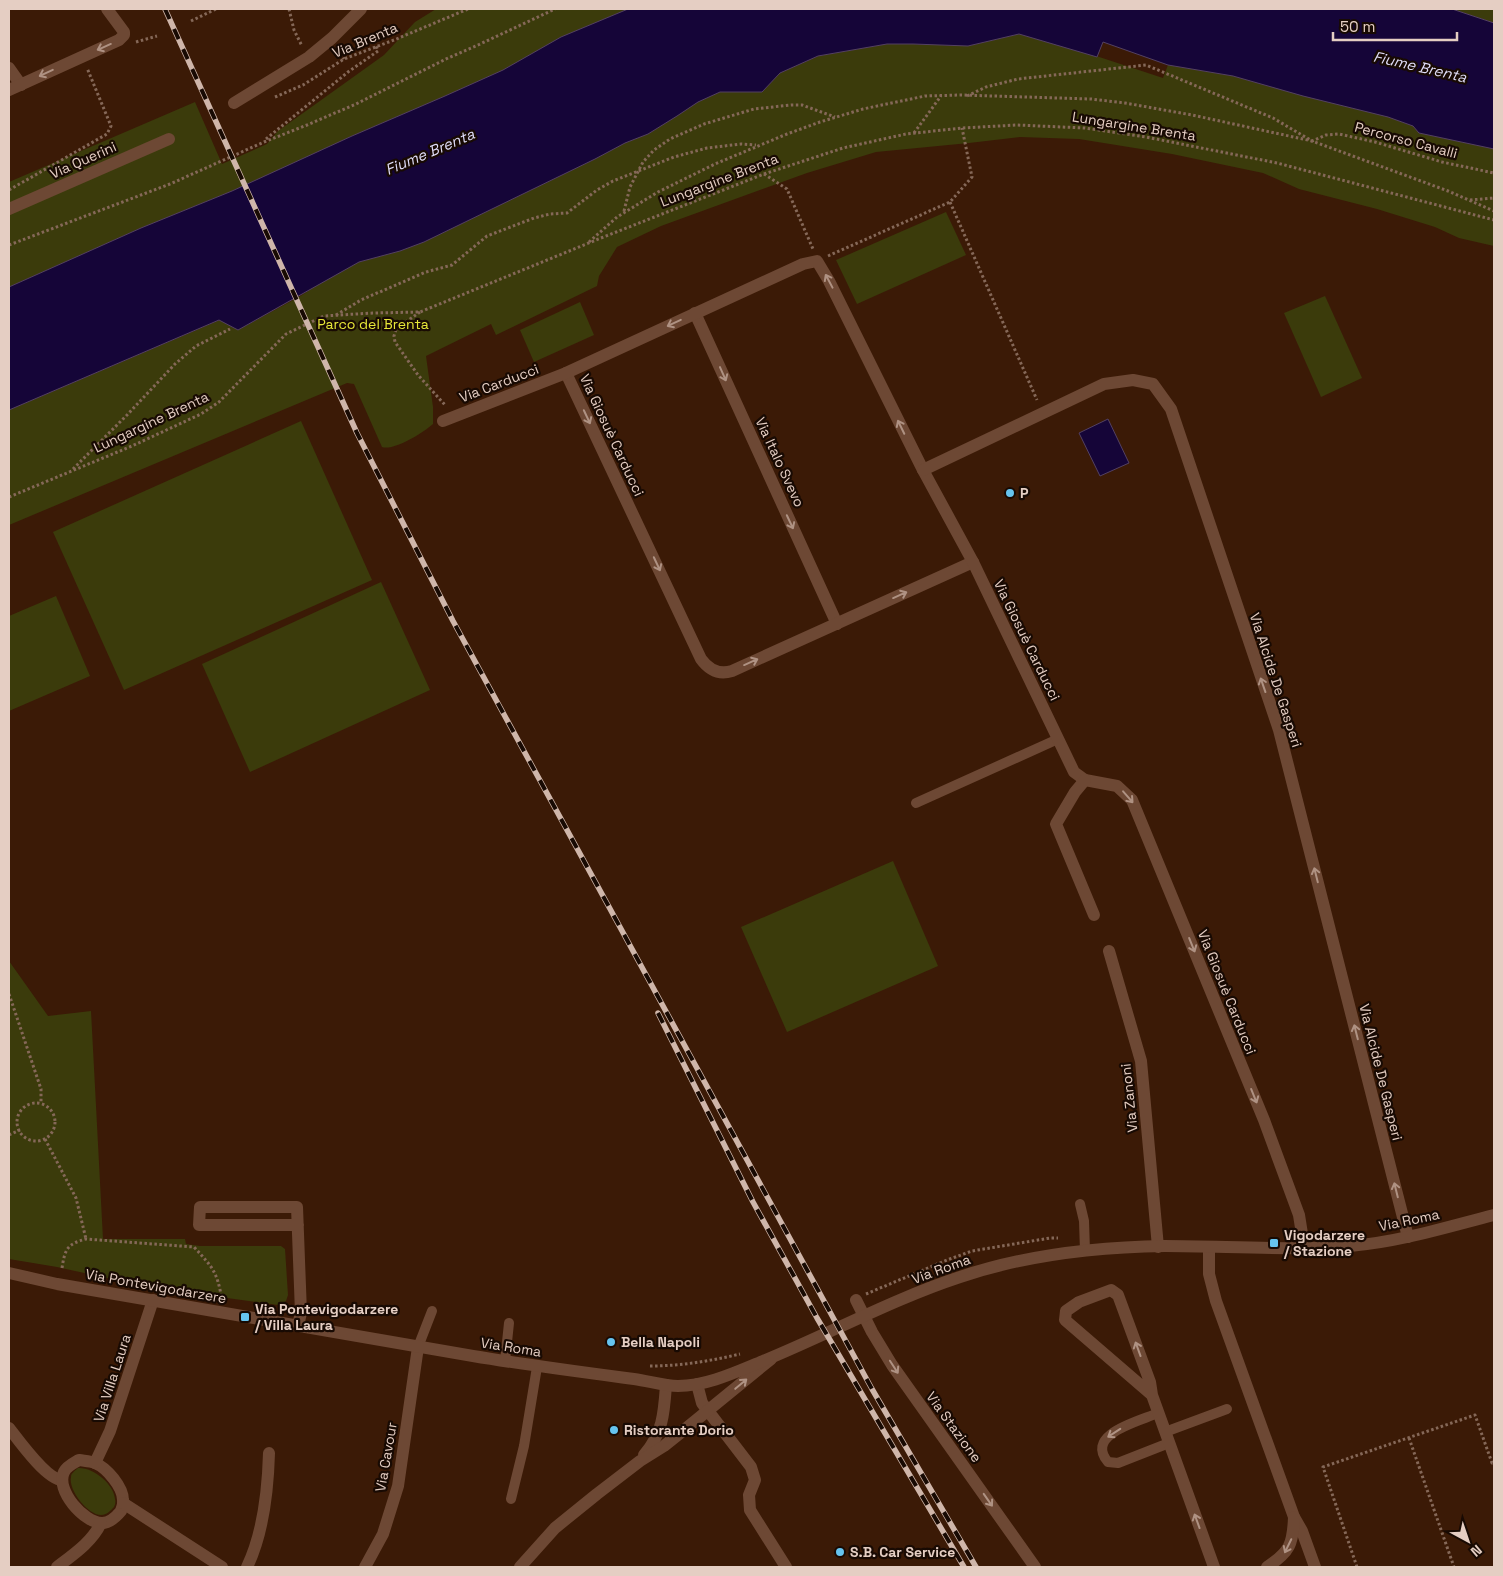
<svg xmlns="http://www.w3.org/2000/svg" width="1503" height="1576" viewBox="0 0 1503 1576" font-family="'Space Grotesk',sans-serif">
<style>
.green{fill:#3b3b0b}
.water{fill:#150538;stroke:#534162}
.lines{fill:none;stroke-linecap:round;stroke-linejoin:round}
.path{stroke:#856858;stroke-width:3;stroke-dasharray:2.5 2.5;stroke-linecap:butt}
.service{stroke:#6d4834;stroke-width:10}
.minor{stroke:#6d4834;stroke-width:12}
.secondary{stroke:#6d4834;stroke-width:12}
.rail-casing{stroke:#cfb6aa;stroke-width:5.5}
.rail{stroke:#180a03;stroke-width:4;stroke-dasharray:11;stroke-linecap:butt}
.oneway{stroke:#af9283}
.poi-dot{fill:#66c4ef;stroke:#180a03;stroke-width:2}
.labels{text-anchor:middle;stroke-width:4.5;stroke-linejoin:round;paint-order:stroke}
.street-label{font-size:14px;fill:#e5cec3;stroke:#180a03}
.park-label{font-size:14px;fill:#e7e738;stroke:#180a03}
.poi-label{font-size:14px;font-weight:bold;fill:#e5cec3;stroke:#180a03;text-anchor:start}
.water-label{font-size:15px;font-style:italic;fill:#dfdcf7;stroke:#180a03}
</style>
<rect width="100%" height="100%" fill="#3b1a06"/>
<g class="green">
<polygon points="436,9 628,9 562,37 503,70 445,96 352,136 232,191 141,228 9,287 9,182 195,102 222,164 267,144 278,131 384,55 415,22"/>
<polygon points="1452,9 1494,9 1494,23"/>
<path d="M1019,34L1078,50L1163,78L1168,65L1233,76L1388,117L1413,126L1419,133L1494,149V246L1459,238L1435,227L1377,209L1299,189L1263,173L1172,154L1079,139L1020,137L969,143L876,152L807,173L661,226L617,247L599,276L597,286L496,335L491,324L426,356L433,407V424C423,433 394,451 382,447L354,384L347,383L9,525V410L220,320L238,330L299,297L325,280L359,262L400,251L424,242L595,159L625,143L648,134L677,116L698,102L720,92H762L780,73L819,56L887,44H913L968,46Z"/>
<polygon points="946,212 966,255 857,304 836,260"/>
<polygon points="1325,296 1362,378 1321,397 1284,313"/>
<polygon points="580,302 594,335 534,362 520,330"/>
<polygon points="301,421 372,580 124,690 53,532"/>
<polygon points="381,582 430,690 250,772 202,664"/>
<polygon points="56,596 90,676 9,711 9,616"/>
<polygon points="893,861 938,966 787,1032 741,927"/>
<polygon points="9,961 48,1016 91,1011 103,1239 185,1239 186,1244 200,1246 281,1246 285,1249 288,1295 286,1301 278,1305 148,1287 57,1267 9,1259"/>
<path d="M78,1468C93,1467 114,1484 115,1499C116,1502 115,1505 114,1507C110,1511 107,1515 101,1515C88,1515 68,1490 71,1477C71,1473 75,1471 78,1468Z"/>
</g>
<g class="water">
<polygon points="628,9 1452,9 1494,23 1494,149 1419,133 1413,126 1388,117 1303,96 1233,76 1168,65 1103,42 1097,57 1019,34 968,46 913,44 887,44 818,56 780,73 762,92 720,92 698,102 677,116 648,134 625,143 595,159 424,242 400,251 359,262 238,330 219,320 9,410 9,287 141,228 232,191 352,136 445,96 503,70 561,37"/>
<polygon points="1108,419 1129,463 1100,476 1079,433"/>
</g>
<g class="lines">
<g class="path">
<polyline points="289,9 294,30 302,46"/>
<polyline points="191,21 216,9"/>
<polyline points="136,42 157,36"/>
<polyline points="338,49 344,59"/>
<polyline points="967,96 986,87 1018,79 1146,65 1273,118 1312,141 1326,135 1339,134 1375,142 1442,162 1494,173"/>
<polyline points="275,97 303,85 344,59 394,40 468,9"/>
<polyline points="914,133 941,96"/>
<polyline points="266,139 348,72 378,51 376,46"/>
<polyline points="764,174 787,189 813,249"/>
<polyline points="9,190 107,134 111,126 87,68"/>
<polyline points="1470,200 1494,198"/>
<polyline points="950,202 1037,400"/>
<polyline points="624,211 630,187 643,162 654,150 670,139 704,124 754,109 791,105 802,105 835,117"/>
<polyline points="589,242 617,217 658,192 715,164 787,134 820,122 863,109 925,96 961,95 1091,99 1125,103 1192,115 1312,141 1448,191 1494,211"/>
<polyline points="9,245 170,184 264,142 307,125 356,104 448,58 478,45 555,9"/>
<polyline points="828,256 950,202 972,177 962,128"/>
<polyline points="420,312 396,329 394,336 395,342 418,375 445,405"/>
<polyline points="336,315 361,300 426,272 452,265 487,236 534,218 550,214 567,213 597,190 613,181 674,157 707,148 741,144 756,145"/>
<polyline points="73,469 127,415 175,364 196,346 230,329"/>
<polyline points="9,497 132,446 201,414 219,402 286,334 324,316 373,313 420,312 601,238 764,174 843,148 906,134 962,128 1017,125 1085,128 1146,137 1277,163 1494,220"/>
<polyline points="9,994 41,1089 41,1103"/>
<circle cx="36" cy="1122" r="19"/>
<polyline points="9,1135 20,1130"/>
<polyline points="45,1139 76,1198 86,1239"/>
<path d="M62,1268C65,1249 67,1244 86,1239L194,1247C213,1268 217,1271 222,1300"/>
<polyline points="866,1294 947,1260 972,1251 1050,1238 1058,1238"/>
<path d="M650,1366C681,1366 710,1361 740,1354"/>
<polyline points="1409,1438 1454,1567"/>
<polyline points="1357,1567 1323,1467 1475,1415 1492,1463 1494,1462"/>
</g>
<g class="service">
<polyline points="916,803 1058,739"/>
<polyline points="1080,1204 1084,1221 1085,1251"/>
<polyline points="418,1347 432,1311"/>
<polyline points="505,1361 509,1323"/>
<path d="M1158,1413C1140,1421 1084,1434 1108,1462L1118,1463L1169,1443"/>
<polyline points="1165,1432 1227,1409"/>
<polyline points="511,1499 524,1446 537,1367"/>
</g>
<g class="minor">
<polyline points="9,68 21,85"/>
<polyline points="9,90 119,40 124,35 124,32 107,9"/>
<polyline points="234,103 309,57 332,38 361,9"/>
<polyline points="9,209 169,139"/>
<polyline points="695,313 837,624"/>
<path d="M566,373L701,659C709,670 719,675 732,671L973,562"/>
<polyline points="443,421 566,373 803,264 817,261 829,281 923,470 973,562 1074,772 1085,780 1117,786 1132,800 1264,1120 1299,1215 1302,1234 1302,1248"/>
<polyline points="923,470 1104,384 1133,380 1153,384 1171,409 1279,730 1408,1237"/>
<polyline points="1085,780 1075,792 1056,824 1094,915"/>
<polyline points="1109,951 1141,1061 1158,1247"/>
<polyline points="298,1225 199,1225 200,1207 297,1207 301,1313 298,1325"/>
<polyline points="1209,1248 1209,1274 1216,1301 1294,1517 1302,1531 1315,1567"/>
<polyline points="856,1300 872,1332 892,1365 1035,1567"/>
<polyline points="697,1384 702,1403 751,1467 755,1480 749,1495 750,1510 786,1567"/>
<polyline points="1152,1395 1065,1320 1066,1311 1079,1302 1111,1290 1118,1295 1150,1382 1152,1395 1214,1567"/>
<path d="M9,1428C19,1441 47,1480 62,1480"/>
<path d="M644,1455C663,1433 664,1413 666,1385"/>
<path d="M79,1460C85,1461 90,1461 95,1463C107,1468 123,1487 123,1500C124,1504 122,1507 121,1511C116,1517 110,1523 102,1523C84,1523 55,1490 64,1472C67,1466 74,1463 79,1460Z"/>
<polyline points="95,1463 110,1431 153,1300"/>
<polyline points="123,1503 222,1567"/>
<path d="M57,1567C74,1554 92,1542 101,1523"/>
<path d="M247,1567C263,1534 268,1489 269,1453"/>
<polyline points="365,1567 383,1534 398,1486 418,1347"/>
<polyline points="520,1567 555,1528 597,1494 640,1461 664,1446 684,1430 771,1359"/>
<path d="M1267,1567C1290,1552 1293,1544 1294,1517"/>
</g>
<path class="secondary" d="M9,1273L57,1284C196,1308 335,1332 473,1356C527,1365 581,1372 634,1379C649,1381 664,1386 678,1386C707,1386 736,1372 763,1361C829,1334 893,1299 960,1277C1025,1255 1096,1247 1165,1246C1226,1246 1288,1251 1350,1246C1399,1242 1447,1227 1494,1215"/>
<defs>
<g id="rail">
<polyline points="165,9 357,433 453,621 872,1389 976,1567"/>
<polyline points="658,1013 753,1202 817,1318 964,1567"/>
</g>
</defs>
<use href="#rail" class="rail-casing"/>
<use href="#rail" class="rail"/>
</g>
<defs><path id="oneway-shaft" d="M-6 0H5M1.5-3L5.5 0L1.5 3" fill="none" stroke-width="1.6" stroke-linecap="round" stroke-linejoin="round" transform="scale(1.25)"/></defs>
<g class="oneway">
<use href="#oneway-shaft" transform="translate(104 47) rotate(156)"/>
<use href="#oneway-shaft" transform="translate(46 73) rotate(155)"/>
<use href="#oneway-shaft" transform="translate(829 281) rotate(-118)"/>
<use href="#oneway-shaft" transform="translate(674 323) rotate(155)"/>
<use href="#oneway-shaft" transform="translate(723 374) rotate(66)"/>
<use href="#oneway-shaft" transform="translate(587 417) rotate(65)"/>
<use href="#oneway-shaft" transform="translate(901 427) rotate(-116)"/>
<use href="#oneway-shaft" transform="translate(790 522) rotate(65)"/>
<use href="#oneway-shaft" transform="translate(657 564) rotate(65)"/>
<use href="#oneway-shaft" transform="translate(900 595) rotate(-24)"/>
<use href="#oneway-shaft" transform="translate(751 662) rotate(-24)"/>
<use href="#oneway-shaft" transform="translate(1263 685) rotate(-109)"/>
<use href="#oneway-shaft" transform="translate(1128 797) rotate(49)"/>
<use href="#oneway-shaft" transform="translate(1316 875) rotate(-104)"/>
<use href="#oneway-shaft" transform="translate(1192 945) rotate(68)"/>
<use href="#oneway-shaft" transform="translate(1356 1032) rotate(-104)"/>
<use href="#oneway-shaft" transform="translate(1254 1096) rotate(68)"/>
<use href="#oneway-shaft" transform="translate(1396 1190) rotate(-104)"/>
<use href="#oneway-shaft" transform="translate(1138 1349) rotate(-110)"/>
<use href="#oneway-shaft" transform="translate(894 1367) rotate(57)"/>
<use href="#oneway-shaft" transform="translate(741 1384) rotate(-40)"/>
<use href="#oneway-shaft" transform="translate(1114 1433) rotate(147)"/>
<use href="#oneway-shaft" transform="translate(988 1500) rotate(55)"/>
<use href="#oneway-shaft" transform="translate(1197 1521) rotate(-110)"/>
<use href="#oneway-shaft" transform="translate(1288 1546) rotate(116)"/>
</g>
<g class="poi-dot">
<circle cx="1010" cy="493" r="5"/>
<rect x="1269" y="1238" width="10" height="10" rx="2.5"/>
<rect x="240" y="1312" width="10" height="10" rx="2.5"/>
<circle cx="611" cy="1342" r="5"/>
<circle cx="614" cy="1430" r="5"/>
<circle cx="840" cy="1552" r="5"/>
</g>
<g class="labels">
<g class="street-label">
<text transform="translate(365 40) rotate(-23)" y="5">Via Brenta</text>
<text transform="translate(1134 126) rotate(9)" y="5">Lungargine Brenta</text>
<text transform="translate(1406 140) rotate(15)" y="5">Percorso Cavalli</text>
<text transform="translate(83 160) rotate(-24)" y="5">Via Querini</text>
<text transform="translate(719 180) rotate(-21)" y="5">Lungargine Brenta</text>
<text transform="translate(499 383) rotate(-21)" y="5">Via Carducci</text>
<text transform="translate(151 422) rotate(-25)" y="5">Lungargine Brenta</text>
<text transform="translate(612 435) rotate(65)" y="5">Via Giosuè Carducci</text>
<text transform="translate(780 462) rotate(65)" y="5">Via Italo Svevo</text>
<text transform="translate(1027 640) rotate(64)" y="5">Via Giosuè Carducci</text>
<text transform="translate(1276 680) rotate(72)" y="5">Via Alcide De Gasperi</text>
<text transform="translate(1227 992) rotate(68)" y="5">Via Giosuè Carducci</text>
<text transform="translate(1381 1072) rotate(76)" y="5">Via Alcide De Gasperi</text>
<text transform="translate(1129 1098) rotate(-96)" y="5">Via Zanoni</text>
<text transform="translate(1409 1220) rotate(-12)" y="5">Via Roma</text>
<text transform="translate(941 1269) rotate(-20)" y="5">Via Roma</text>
<text transform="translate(156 1286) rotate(10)" y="5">Via Pontevigodarzere</text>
<text transform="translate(511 1347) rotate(9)" y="5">Via Roma</text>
<text transform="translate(112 1378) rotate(-72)" y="5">Via Villa Laura</text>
<text transform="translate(954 1427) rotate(54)" y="5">Via Stazione</text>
<text transform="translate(386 1457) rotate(-80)" y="5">Via Cavour</text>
</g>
<g class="park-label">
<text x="373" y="329">Parco del Brenta</text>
</g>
<g class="poi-label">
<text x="1020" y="498">P</text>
<text x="1284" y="1240">Vigodarzere<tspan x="1284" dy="16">/ Stazione</tspan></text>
<text x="255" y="1314">Via Pontevigodarzere<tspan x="255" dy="16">/ Villa Laura</tspan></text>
<text x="621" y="1347">Bella Napoli</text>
<text x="624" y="1435">Ristorante Dorio</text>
<text x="850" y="1557">S.B. Car Service</text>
</g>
<g class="water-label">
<text transform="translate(1420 67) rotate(13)" y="5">Fiume Brenta</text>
<text transform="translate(430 152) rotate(-23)" y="5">Fiume Brenta</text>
</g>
</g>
<rect width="1503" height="1576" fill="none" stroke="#e5cec3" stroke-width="20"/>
<g transform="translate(1468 1541) rotate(140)" stroke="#180a03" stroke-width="4" paint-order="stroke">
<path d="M0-4L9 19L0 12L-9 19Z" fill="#e5cec3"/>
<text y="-8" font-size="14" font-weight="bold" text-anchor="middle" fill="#e5cec3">N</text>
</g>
<path d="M1333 32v8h124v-8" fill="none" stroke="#e5cec3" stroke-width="2.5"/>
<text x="1340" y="32" font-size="15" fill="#e5cec3" stroke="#180a03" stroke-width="4" paint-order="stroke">50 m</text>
</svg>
